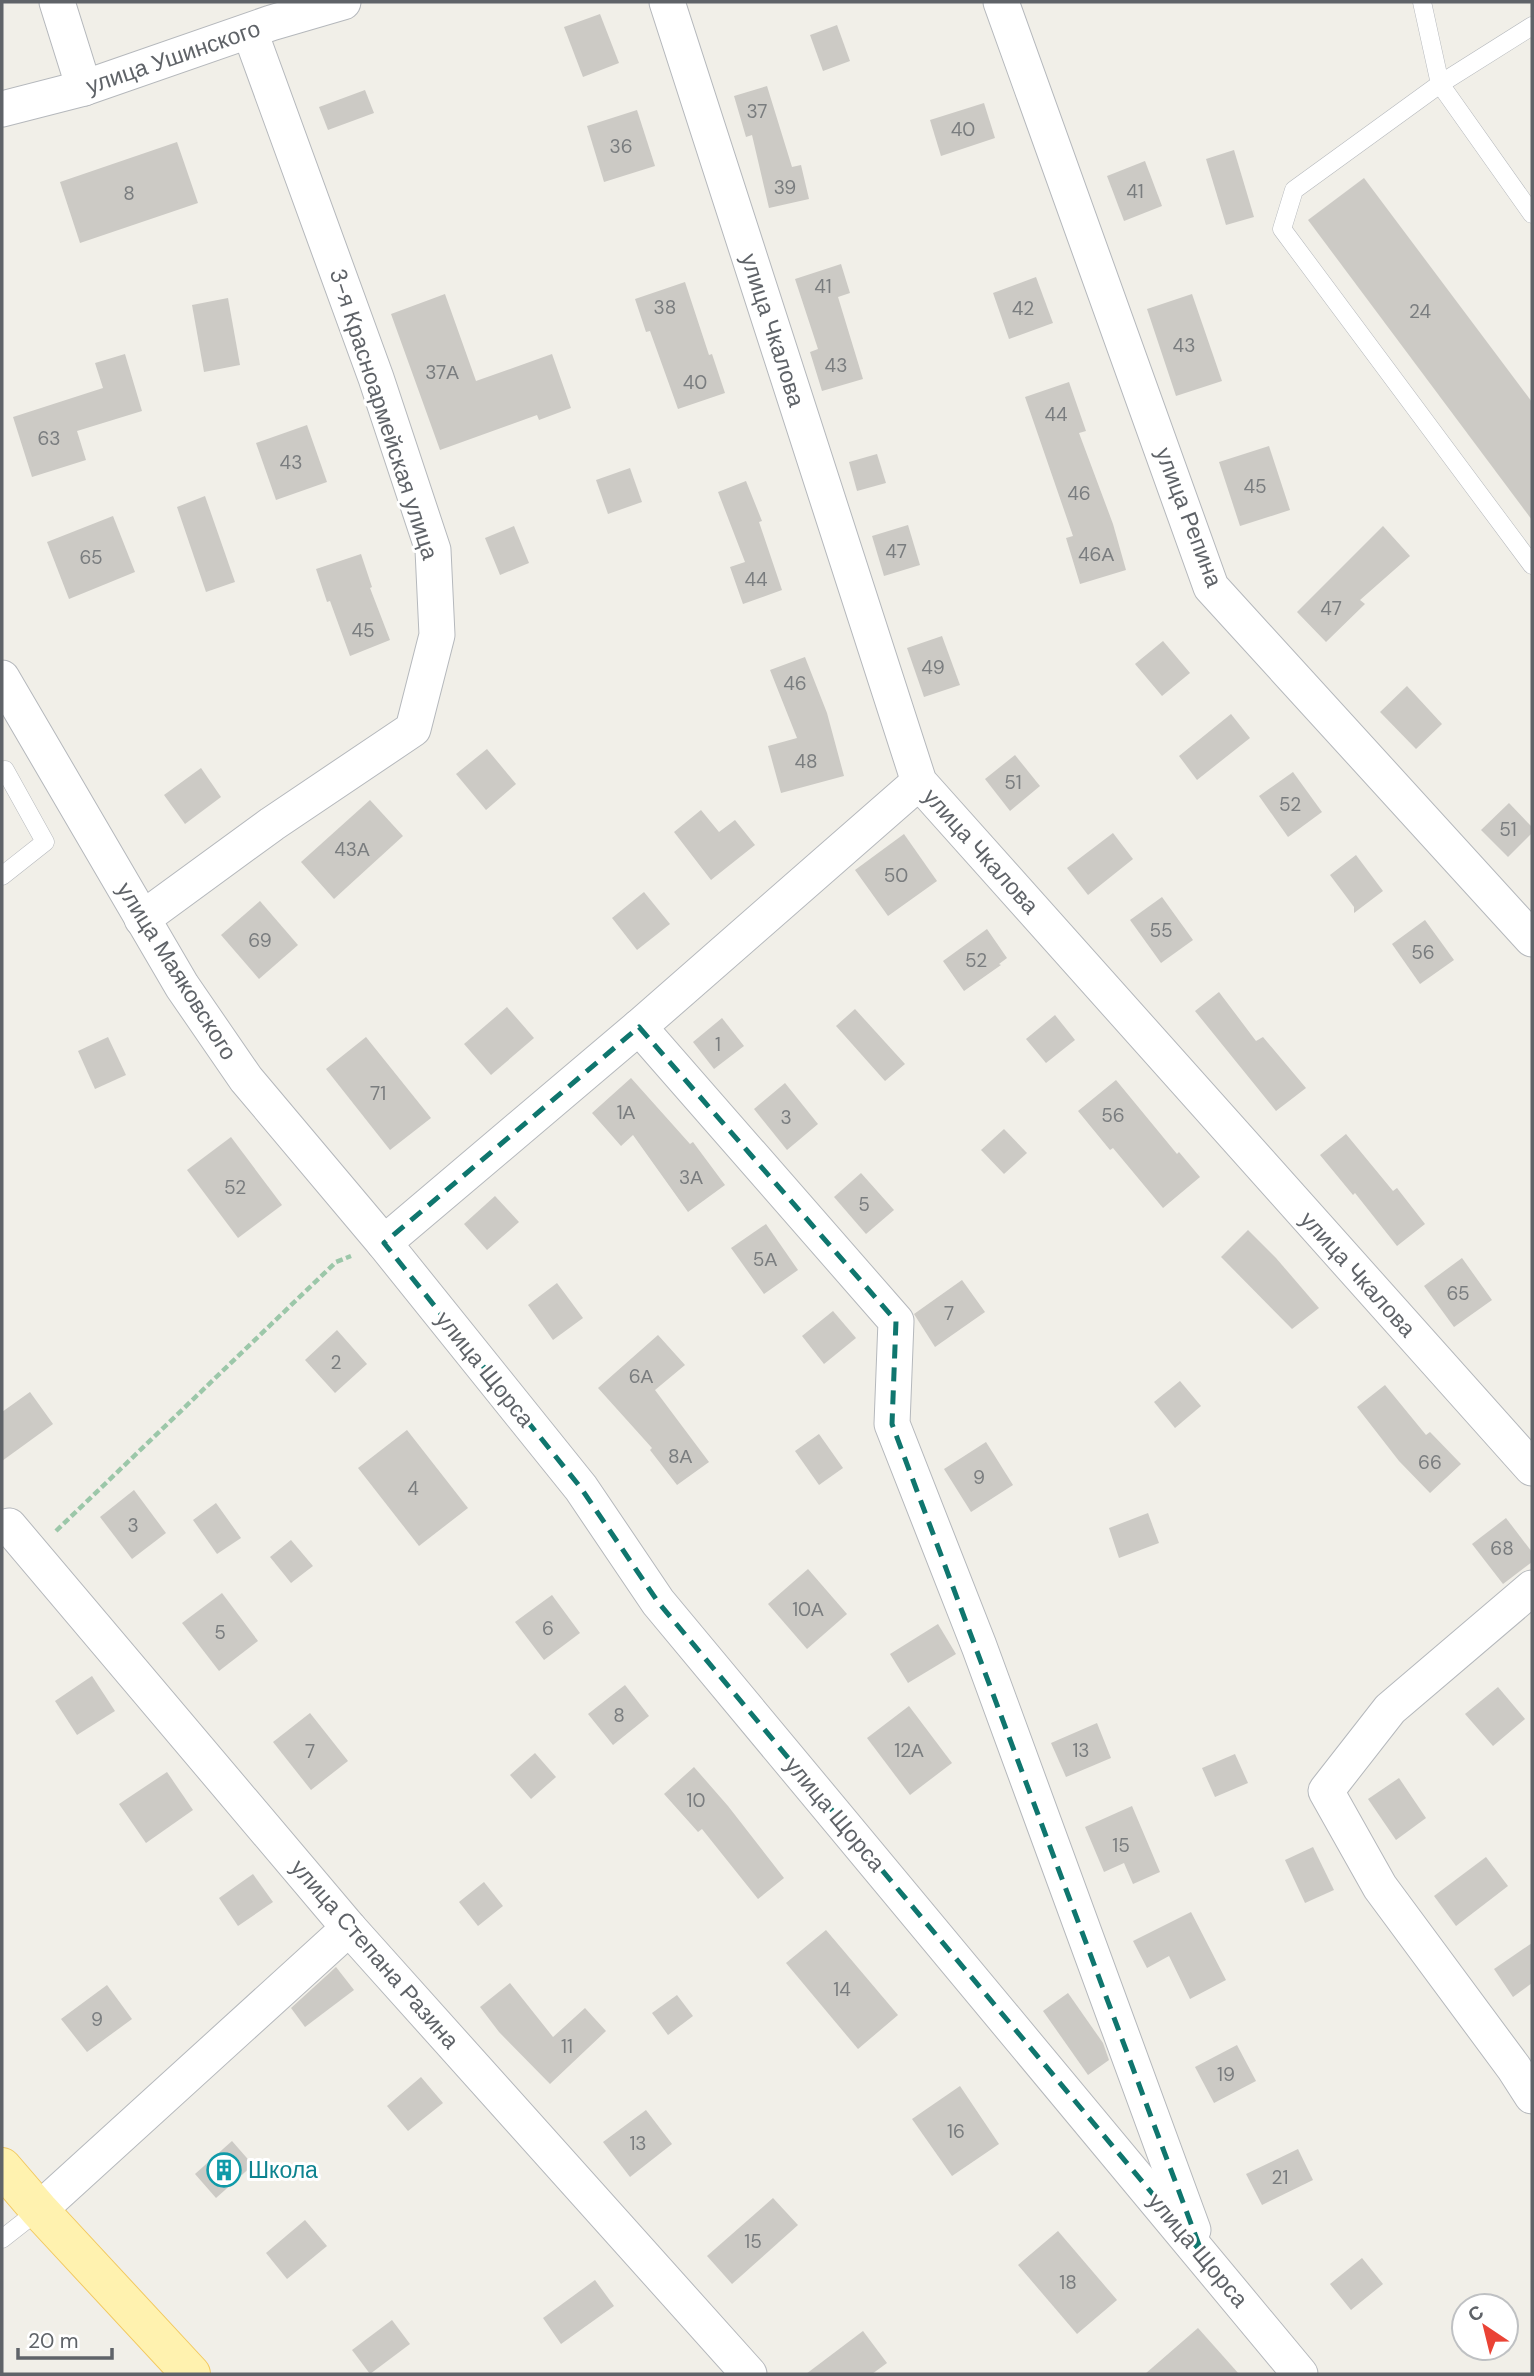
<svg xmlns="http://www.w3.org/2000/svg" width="1534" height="2376" viewBox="0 0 1534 2376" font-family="'DM Sans',sans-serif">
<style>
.building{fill:#cccac5}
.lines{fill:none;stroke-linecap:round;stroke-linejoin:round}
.lane-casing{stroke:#b5b8bc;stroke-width:19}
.street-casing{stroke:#b5b8bc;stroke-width:37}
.primary-casing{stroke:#f2c960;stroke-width:40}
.path{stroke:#9cc7a9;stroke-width:4.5;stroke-dasharray:7 3.5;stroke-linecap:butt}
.lane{stroke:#fff;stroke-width:18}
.street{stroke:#fff;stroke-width:35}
.primary{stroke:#fff2af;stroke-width:38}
.marked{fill:none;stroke:#0f766e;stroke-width:5;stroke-dasharray:14 9;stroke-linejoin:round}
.labels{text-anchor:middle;stroke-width:6;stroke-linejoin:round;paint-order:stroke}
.number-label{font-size:19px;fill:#7a7d7f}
.street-label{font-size:23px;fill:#5f6368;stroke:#fff}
.culture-label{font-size:23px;fill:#0d838f;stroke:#fff;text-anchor:start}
</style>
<rect width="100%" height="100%" fill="#f1efe8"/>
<g class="building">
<polygon points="600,14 619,63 583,77 564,27"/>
<polygon points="837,25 850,61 823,71 810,35"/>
<polygon points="767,86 792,167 801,165 809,199 769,208 752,135 746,137 734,96"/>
<polygon points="365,90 374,113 328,130 319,107"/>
<polygon points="984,103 995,138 941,156 930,120"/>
<polygon points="637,110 655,166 604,182 587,126"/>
<polygon points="177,142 198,203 80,243 60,182"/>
<polygon points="1234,150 1254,217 1226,225 1206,159"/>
<polygon points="1145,161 1162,206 1124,221 1107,176"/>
<polygon points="1364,178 1532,402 1532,520 1308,220"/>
<polygon points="841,264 850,293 838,297 863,379 822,391 810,352 818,349 795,279"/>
<polygon points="1036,277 1053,323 1009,339 993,293"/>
<polygon points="685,282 709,355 712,354 725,393 678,409 650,331 646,332 635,299"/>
<polygon points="445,294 476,381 552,354 571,408 539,420 537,415 440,450 391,314"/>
<polygon points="1192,294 1222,381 1176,396 1147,309"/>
<polygon points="228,298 240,365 204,372 192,305"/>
<polygon points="125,354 142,411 77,431 86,460 32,477 13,417 103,388 95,363"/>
<polygon points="1069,382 1086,431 1079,433 1113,524 1126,570 1080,584 1066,538 1073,536 1025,397"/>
<polygon points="307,425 327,482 276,500 256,443"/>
<polygon points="1269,446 1290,510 1240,526 1219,462"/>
<polygon points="877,454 886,483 857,491 849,462"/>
<polygon points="630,468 642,502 608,514 596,480"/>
<polygon points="746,481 762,521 759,522 782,590 743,604 730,567 745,562 718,492"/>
<polygon points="205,496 235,582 206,592 177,507"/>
<polygon points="113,516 135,572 69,599 47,542"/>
<polygon points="908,525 920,565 884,576 872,536"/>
<polygon points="514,526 529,563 500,575 485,538"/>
<polygon points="1383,526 1410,556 1360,600 1365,604 1326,642 1297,612"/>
<polygon points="361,554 372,587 370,588 390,640 350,656 330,601 327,602 316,569"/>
<polygon points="942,636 960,685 924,697 907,648"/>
<polygon points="1163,641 1190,673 1162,696 1135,664"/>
<polygon points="805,657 827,713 844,776 781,793 768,746 797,738 770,670"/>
<polygon points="1407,686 1442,724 1416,749 1380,712"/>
<polygon points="1231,714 1250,738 1197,780 1179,756"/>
<polygon points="487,749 516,784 486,810 456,774"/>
<polygon points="1015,755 1040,786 1010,811 985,779"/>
<polygon points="201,768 221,797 185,824 164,795"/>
<polygon points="1293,772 1322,812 1288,837 1259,796"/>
<polygon points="370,800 403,836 334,899 301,862"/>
<polygon points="1509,803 1532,827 1532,833 1508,857 1481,830"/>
<polygon points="701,810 719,832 735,820 755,845 711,880 674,832"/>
<polygon points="1113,833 1133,859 1088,895 1067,868"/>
<polygon points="904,834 937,881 888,916 855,870"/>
<polygon points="1356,855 1383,891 1354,913 1354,907 1330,875"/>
<polygon points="644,892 670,924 637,950 612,918"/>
<polygon points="1162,897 1193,940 1161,963 1130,920"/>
<polygon points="260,901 298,945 259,979 221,935"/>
<polygon points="1425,920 1454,960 1420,984 1392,944"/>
<polygon points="987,929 1007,958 999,964 1001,965 964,991 943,961"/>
<polygon points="1219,992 1256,1041 1263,1037 1306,1088 1276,1111 1195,1011"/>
<polygon points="507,1007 534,1038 491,1075 464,1044"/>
<polygon points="855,1009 905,1064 885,1081 836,1026"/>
<polygon points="1055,1015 1075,1040 1046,1063 1026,1039"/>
<polygon points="722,1018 744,1046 714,1069 693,1042"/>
<polygon points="108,1037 126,1075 95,1089 78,1051"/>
<polygon points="366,1037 431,1118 390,1150 326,1069"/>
<polygon points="631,1078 690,1144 693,1142 725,1185 688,1212 633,1135 621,1146 592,1113"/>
<polygon points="1116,1080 1177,1154 1179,1152 1200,1177 1163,1208 1113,1148 1110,1150 1078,1111"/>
<polygon points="785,1083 818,1124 787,1150 754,1109"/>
<polygon points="1004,1129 1027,1153 1004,1174 981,1150"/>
<polygon points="1346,1134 1393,1191 1397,1188 1425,1224 1397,1246 1355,1193 1353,1195 1320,1155"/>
<polygon points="231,1137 282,1205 238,1238 187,1170"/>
<polygon points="861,1173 894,1210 866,1234 834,1197"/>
<polygon points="495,1196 519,1222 487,1250 464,1224"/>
<polygon points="766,1224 798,1270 764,1294 731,1248"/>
<polygon points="1248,1230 1276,1258 1319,1308 1292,1329 1221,1257"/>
<polygon points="1462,1258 1492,1300 1454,1327 1424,1286"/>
<polygon points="962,1280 985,1312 935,1347 914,1314"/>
<polygon points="557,1283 583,1318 553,1340 528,1305"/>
<polygon points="833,1311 856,1338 824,1364 802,1336"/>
<polygon points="337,1330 367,1364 335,1393 305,1360"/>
<polygon points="658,1335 685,1365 655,1390 709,1462 677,1485 650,1450 652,1448 598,1388"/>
<polygon points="1180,1381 1201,1406 1175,1428 1154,1402"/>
<polygon points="1385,1385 1426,1435 1430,1432 1461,1464 1430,1493 1399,1461 1357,1407"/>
<polygon points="30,1392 53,1424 2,1461 2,1412"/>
<polygon points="407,1430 468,1508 419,1546 358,1468"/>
<polygon points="819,1434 843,1468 819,1485 795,1451"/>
<polygon points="986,1442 1013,1485 971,1512 944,1469"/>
<polygon points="134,1490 166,1533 132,1559 100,1517"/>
<polygon points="216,1503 241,1538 217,1554 193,1520"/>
<polygon points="1148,1513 1159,1543 1119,1558 1109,1528"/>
<polygon points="1506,1518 1532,1552 1532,1562 1503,1584 1472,1544"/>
<polygon points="291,1540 313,1566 291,1583 270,1557"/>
<polygon points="808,1569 847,1614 807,1649 768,1604"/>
<polygon points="222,1593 258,1641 219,1671 182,1623"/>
<polygon points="552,1595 580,1633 544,1660 515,1622"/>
<polygon points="938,1624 956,1654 908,1683 890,1654"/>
<polygon points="92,1676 115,1711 77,1735 55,1701"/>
<polygon points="625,1685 649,1716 613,1745 588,1714"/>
<polygon points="1498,1687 1525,1719 1493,1746 1465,1714"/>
<polygon points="909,1706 952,1763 910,1795 867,1738"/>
<polygon points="310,1713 348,1761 311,1790 273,1742"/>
<polygon points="1097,1723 1111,1758 1066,1777 1051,1743"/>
<polygon points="535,1753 556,1777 531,1799 510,1775"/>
<polygon points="1235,1754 1248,1783 1215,1797 1202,1768"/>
<polygon points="694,1767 728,1806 784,1878 758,1899 702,1829 698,1832 664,1794"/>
<polygon points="167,1772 193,1810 146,1843 119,1804"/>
<polygon points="1399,1778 1426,1818 1396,1840 1368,1799"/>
<polygon points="1132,1806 1160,1872 1133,1884 1124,1863 1104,1872 1085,1827"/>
<polygon points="1313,1847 1334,1890 1305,1903 1285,1860"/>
<polygon points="1486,1857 1508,1886 1456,1926 1434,1896"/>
<polygon points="253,1874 273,1902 238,1926 219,1898"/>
<polygon points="484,1882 503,1906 478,1926 459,1902"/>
<polygon points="1191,1912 1226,1980 1190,1999 1169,1956 1147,1968 1133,1941"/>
<polygon points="826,1930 898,2015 858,2049 786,1963"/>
<polygon points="1532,1943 1532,1983 1513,1997 1494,1969"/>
<polygon points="336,1967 354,1990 305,2027 291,2008"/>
<polygon points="510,1983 553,2037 585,2008 606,2031 550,2084 499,2032 480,2007"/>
<polygon points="107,1985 132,2019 87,2052 61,2019"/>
<polygon points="1068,1993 1103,2043 1109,2060 1088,2075 1043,2011"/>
<polygon points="677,1995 693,2016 668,2035 652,2013"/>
<polygon points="1237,2045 1256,2081 1214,2103 1195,2067"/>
<polygon points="421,2077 443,2103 408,2131 387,2106"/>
<polygon points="960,2086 999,2144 952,2176 912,2119"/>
<polygon points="646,2110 672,2144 630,2177 603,2142"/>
<polygon points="232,2141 253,2165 216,2198 195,2174"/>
<polygon points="1298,2149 1313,2180 1262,2205 1246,2174"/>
<polygon points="773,2198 798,2225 732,2284 707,2256"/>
<polygon points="305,2220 327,2246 287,2279 266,2253"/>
<polygon points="1058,2231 1117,2300 1077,2334 1018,2265"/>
<polygon points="1362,2258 1383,2284 1351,2310 1330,2284"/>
<polygon points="595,2280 614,2306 561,2344 543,2318"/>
<polygon points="392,2320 410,2344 370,2374 352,2350"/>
<polygon points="1198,2328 1239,2374 1145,2374"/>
<polygon points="863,2331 887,2363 872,2374 806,2374"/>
</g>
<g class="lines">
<defs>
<g id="lane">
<polyline points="1422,2 1440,84 1532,214"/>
<polyline points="1532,26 1440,84 1294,190 1282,229 1532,565"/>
<polyline points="2,876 45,842 5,770"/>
<polyline points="2,2239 39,2210"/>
</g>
<g id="street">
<polyline points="57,2 84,88"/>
<polyline points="667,2 919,782 1532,1468"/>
<polyline points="1001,2 1211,587 1532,939"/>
<polyline points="2,109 84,88 271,23 343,2"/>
<polyline points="2,678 182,986 246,1079 384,1243 581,1488 658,1602 1300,2374"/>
<polyline points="142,919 272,824 413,729 437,635 433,550 376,378 250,32"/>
<polyline points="639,1027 896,1321 892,1424 979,1646 1193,2230"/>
<polyline points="384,1243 639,1027 919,782"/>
<polyline points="9,1526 349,1928 749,2374"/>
<polyline points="1532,1588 1390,1709 1326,1791 1380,1887 1514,2068 1532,2096"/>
<polyline points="39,2210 349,1928"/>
</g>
<polyline id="primary" points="2,2167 39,2210 191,2374"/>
</defs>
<use href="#lane" class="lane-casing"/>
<use href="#street" class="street-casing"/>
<use href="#primary" class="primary-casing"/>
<polyline class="path" points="56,1531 336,1262 351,1256"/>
<use href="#lane" class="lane"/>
<use href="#street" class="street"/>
<use href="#primary" class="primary"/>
</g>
<path class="marked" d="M639,1027L896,1321L892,1424L1202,2253L658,1602L581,1488L384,1243Z"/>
<defs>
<symbol id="building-ring" viewBox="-11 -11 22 22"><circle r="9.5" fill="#fff" stroke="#0f9aa8" stroke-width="1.5"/><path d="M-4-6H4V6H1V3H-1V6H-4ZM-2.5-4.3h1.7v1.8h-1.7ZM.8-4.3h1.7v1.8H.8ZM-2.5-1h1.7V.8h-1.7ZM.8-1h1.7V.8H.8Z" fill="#0f9aa8"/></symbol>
</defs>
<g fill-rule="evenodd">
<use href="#building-ring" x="205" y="2151" width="38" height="38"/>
</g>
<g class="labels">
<g class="number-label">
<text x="757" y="118">37</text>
<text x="963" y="136">40</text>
<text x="621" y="153">36</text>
<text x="785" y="194">39</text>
<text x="1135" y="198">41</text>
<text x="129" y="200">8</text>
<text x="823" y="293">41</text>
<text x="665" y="314">38</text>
<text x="1023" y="315">42</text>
<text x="1420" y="318">24</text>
<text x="1184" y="352">43</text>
<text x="836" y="372">43</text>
<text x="442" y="379">37А</text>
<text x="695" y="389">40</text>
<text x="1056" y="421">44</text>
<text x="49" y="445">63</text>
<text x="291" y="469">43</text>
<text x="1255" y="493">45</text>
<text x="1079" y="500">46</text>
<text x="896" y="558">47</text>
<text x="1096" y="561">46А</text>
<text x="91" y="564">65</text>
<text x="756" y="586">44</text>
<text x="1331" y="615">47</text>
<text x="363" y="637">45</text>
<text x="933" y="674">49</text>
<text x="795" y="690">46</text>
<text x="806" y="768">48</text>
<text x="1013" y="789">51</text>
<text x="1290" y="811">52</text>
<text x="1508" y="836">51</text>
<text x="352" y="856">43А</text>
<text x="896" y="882">50</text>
<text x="1161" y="937">55</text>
<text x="260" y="947">69</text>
<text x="1423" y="959">56</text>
<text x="976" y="967">52</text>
<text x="718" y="1051">1</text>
<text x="378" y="1100">71</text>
<text x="626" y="1119">1А</text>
<text x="1113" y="1122">56</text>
<text x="786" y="1124">3</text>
<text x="691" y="1184">3А</text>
<text x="235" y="1194">52</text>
<text x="864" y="1211">5</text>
<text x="765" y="1266">5А</text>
<text x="1458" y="1300">65</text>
<text x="949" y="1320">7</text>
<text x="336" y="1369">2</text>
<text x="641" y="1383">6А</text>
<text x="680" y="1463">8А</text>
<text x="1430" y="1469">66</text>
<text x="979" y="1484">9</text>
<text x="413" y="1495">4</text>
<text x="133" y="1532">3</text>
<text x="1502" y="1555">68</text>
<text x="808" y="1616">10А</text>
<text x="548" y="1635">6</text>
<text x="220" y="1639">5</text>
<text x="619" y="1722">8</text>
<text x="909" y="1757">12А</text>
<text x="1081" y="1757">13</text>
<text x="310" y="1758">7</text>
<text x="696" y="1807">10</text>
<text x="1121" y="1852">15</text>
<text x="842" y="1996">14</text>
<text x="97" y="2026">9</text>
<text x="567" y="2053">11</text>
<text x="1226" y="2081">19</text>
<text x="956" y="2138">16</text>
<text x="638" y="2150">13</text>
<text x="1280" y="2184">21</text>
<text x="753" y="2248">15</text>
<text x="1068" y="2289">18</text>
</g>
<g class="street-label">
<text transform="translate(173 57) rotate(-19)" y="8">улица Ушинского</text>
<text transform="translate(773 330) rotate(72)" y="8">улица Чкалова</text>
<text transform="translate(384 414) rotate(72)" y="8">3-я Красноармейская улица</text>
<text transform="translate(1189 517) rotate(69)" y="8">улица Репина</text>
<text transform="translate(981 851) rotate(48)" y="8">улица Чкалова</text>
<text transform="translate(177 971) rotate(58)" y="8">улица Маяковского</text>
<text transform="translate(1358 1274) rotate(48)" y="8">улица Чкалова</text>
<text transform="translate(485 1369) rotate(51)" y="8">улица Щорса</text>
<text transform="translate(835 1814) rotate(50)" y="8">улица Щорса</text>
<text transform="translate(375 1954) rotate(49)" y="8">улица Степана Разина</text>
<text transform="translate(1198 2250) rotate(50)" y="8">улица Щорса</text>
</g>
<g class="culture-label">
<text x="248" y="2178">Школа</text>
</g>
</g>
<rect width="1534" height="2376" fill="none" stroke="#5f6368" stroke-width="7"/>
<g transform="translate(1485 2327) rotate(325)"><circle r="33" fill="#ffffff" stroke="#bfc1c3" stroke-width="2"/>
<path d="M0-5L12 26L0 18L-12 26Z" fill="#ea4335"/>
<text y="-10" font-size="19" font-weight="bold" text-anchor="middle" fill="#5f6368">С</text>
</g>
<path d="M18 2348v10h94v-10" fill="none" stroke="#5f6368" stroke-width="3.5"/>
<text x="28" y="2348" font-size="21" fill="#5f6368" stroke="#ffffff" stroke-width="5" paint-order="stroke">20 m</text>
</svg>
